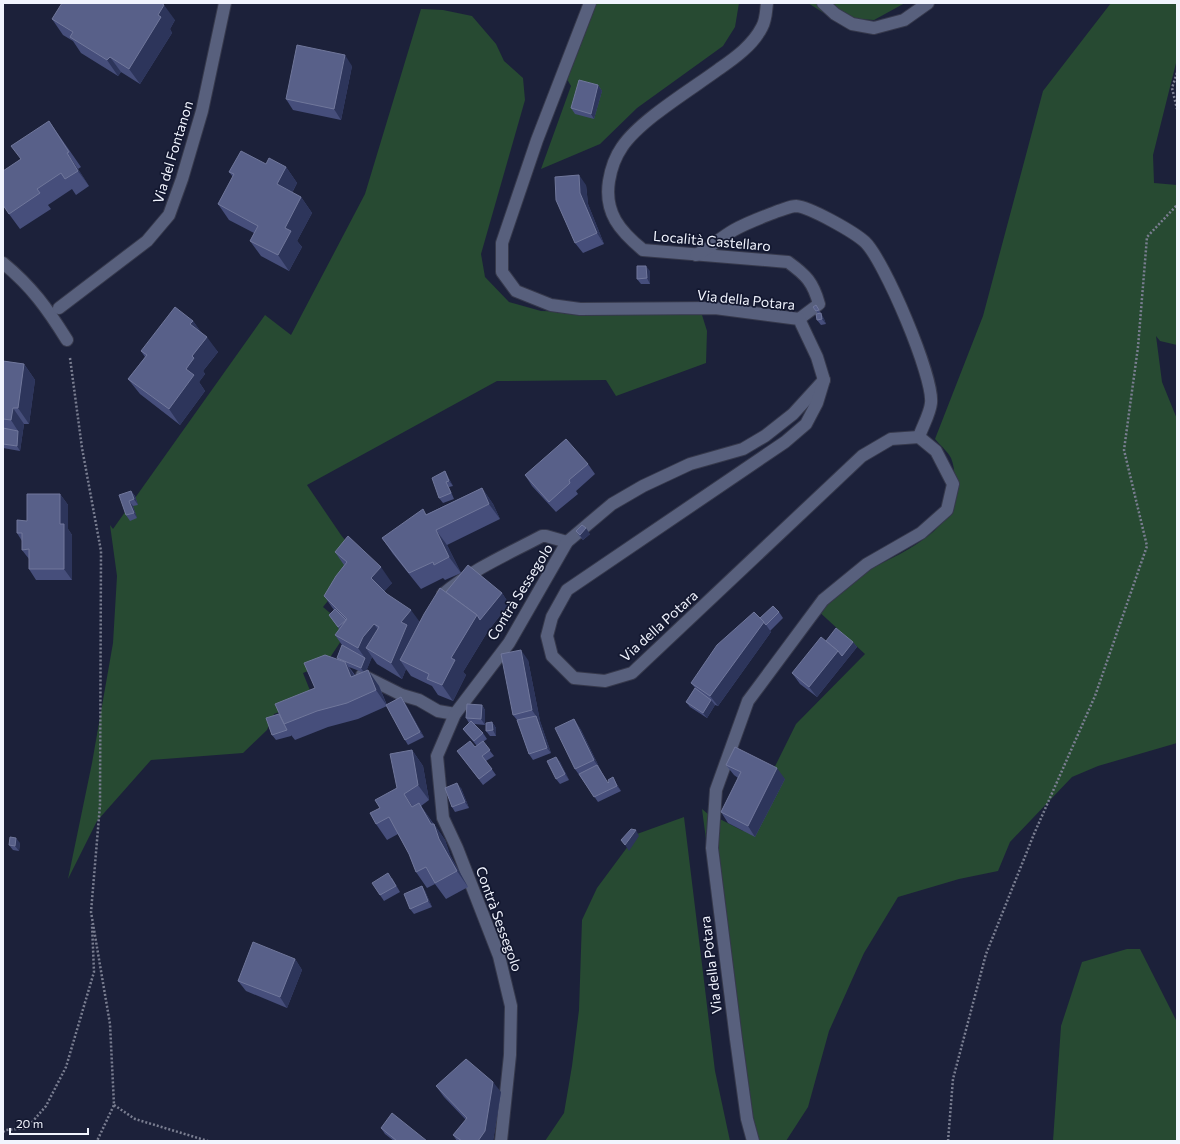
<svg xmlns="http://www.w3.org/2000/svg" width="1180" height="1144" viewBox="0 0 1180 1144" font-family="Commissioner,sans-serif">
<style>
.green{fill:#274a32}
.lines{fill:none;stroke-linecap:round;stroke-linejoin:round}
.minor-casing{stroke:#36394c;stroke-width:14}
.tertiary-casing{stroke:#36394c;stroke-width:14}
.path{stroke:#7a7e91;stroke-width:2.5;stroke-dasharray:2 2;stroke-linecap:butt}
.minor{stroke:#58607d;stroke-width:12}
.tertiary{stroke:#58607d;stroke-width:12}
.wall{fill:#464e7b;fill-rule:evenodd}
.shaded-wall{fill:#2d355b}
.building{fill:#586089;stroke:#70779b}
.labels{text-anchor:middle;stroke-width:3.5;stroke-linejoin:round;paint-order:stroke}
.street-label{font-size:14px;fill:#f1f4fe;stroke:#131830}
</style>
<rect width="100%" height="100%" fill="#1c213a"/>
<g class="green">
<polygon points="592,3 739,3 735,27 723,46 637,108 600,144 541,169 571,86 564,74"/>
<polygon points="808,3 905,3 874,20 830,17"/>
<path d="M1111,3H1177V59L1153,155L1154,183L1177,185V345L1160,341L1156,336L1162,382L1177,419V743L1098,766L1072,777L1010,842L998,871L959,879L898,897L864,953L829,1031L808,1107L786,1141H757L712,885L702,809L714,819L716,817L743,831L796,724L865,654L815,608L865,574L864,572C888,560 913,549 933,532C951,516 960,480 951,458C948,452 940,445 935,439L983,316L1043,91Z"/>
<polygon points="421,9 443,10 472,16 496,44 504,61 523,78 525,100 481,254 485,277 509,302 541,311 702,315 707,331 706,363 616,396 606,380 497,381 307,485 341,535 361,560 323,607 349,629 329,659 323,665 303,673 313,698 274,714 267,730 243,753 151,760 97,821 68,879 92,763 113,643 117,576 110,525 113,529 265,315 291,335 365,194"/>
<polygon points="684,817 715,1071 730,1141 545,1141 564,1113 572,1066 579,1010 582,920 597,888 637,834"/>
<polygon points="1127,949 1140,949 1177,1022 1177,1141 1053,1141 1061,1026 1082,962"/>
</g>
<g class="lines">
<defs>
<g id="minor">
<path d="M767,3C766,11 766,20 762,27C753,45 735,58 719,69C692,89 640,120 622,147C615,157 611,169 609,181C604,213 620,231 643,250L788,262C806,275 813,282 819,304L799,319"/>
<polyline points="823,3 835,14 852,24 874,28 904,20 928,3"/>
<path d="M696,255C710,248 720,238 734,230C748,222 763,217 778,211C783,210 790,206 796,206C810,207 854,232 865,242C884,260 934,377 931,403C930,414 922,427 919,437"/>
<path d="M3,263C32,287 47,308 67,340"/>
<polyline points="59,308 147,241 169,215 182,179 202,111 225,3"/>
<path d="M443,594C473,569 508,554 542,536H546L567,542"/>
<polyline points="362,675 402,695 419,700 438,711 455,714"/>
<polyline points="501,1141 510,1055 511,1006 499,956 457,848 443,818 437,756 455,714 509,643 567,542 612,504 643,486 690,464 743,449 765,436 793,414 824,380"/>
</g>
<polyline id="tertiary" points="590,3 537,140 502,243 502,272 516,291 551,305 580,309 715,308 799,319 817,357 824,380 817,403 806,424 785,442 567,590 552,617 547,636 552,656 574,678 605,681 632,673 862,456 891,439 919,437 936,451 953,484 947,510 921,533 867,564 823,600 748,701 716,790 712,848 736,1039 747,1119 753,1141"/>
</defs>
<use href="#minor" class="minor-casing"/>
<use href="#tertiary" class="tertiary-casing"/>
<g class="path">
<polyline points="1177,73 1172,88 1177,109"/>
<polyline points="70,358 82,448 101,551 100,805 91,912 110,1024 114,1105 97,1141"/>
<polyline points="114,1105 135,1119 208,1141"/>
<polyline points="3,1132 6,1130 27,1128 46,1106 66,1067 94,972 92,924"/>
<polyline points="948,1141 953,1079 986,954 1034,834 1095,696 1147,546 1124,450 1138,347 1147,237 1177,205"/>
</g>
<use href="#minor" class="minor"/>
<use href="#tertiary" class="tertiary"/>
</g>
<g class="wall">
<polygon points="52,19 175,20 170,29 172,33 140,84 121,72 118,76 81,53 73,41 63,35"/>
<polygon points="352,66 341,120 293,110 286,99"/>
<polygon points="598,85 602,91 594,119 575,114 571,108"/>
<polygon points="49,121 81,167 78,169 89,186 76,195 72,189 48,205 51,209 20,229 9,214 21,159"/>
<polygon points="266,164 286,167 297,183 292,193 301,197 312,213 297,241 302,247 289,271 261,256 250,241 254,233 229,220 218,204 233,177 229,172"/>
<polygon points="586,185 588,204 604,244 583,253 575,243"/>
<polygon points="650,271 650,284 641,284 637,279"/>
<polygon points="816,305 824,319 826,324 821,325 817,320 818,314 813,307"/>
<polygon points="193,321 200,331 218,352 203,371 205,374 199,382 205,391 180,425 140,394 128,379 145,357 141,351"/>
<polygon points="3,361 24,364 35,380 29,424 24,424 20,451 3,448"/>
<polygon points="588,464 595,474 576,491 578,494 556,512 532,486 525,475"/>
<polygon points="445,471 448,477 453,486 449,487 454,499 443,503 439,498"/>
<polygon points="482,488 493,504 500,519 447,545 461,573 445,580 443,578 421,589 393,554 382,538 427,514"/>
<polygon points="131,491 135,496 138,505 133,506 137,518 130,521 126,515"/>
<polygon points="60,494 68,505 68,529 72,535 72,580 36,580 29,569 29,559 22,550 22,541 17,533 27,521"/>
<polygon points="576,531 590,534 583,540 580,537"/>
<path d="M335,552L392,583L384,591L419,622L446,592L502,593L509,604L488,631L463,672L466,675L453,701L438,695L432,686L411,676L406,669L402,679L377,664L372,657L366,671L379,686L387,705L401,697L405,703L424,737L408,745L405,740L387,706L358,719L328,727L295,740L291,735V736L276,740L272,735L279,714L315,688L338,659L337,658L342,645L335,635L339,629L329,615L334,610L324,596L344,565ZM349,667L362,672L355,675Z"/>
<polygon points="779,612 783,618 770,631 771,632 718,706 715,705 707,718 690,707 686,702 695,688 691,683 760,618"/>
<polygon points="826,641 853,642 857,647 817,697 800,684 792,673"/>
<polygon points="528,660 540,721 551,753 533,760 529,754 517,720 513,715"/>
<polygon points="482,705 485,710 485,725 474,724 483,733 487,739 483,742 494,756 486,761 496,775 483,785 461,756 477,746 467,734 463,729 469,723 466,718"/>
<polygon points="574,719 581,730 601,771 608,783 609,782 613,777 616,783 621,791 598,802 575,769"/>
<polygon points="492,722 496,728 496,736 490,736 486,731"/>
<polygon points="412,750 423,766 429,800 421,806 445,840 450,855 468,887 446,899 435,884 427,888 416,872 409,854 398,834 387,840 376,824 397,788"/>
<polygon points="556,757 560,762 569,780 560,784 556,779"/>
<polygon points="726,765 785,779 755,837 728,823 721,812 738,778 734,775"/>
<polygon points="461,788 469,808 455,812 452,807"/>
<polygon points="20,843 19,851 13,850 9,845"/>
<polygon points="392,878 400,892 384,901 380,895"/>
<polygon points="422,886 425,891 432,907 414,914 410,909"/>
<polygon points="295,959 302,970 287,1008 246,991 238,981"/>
<polygon points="436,1086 501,1092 493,1141 457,1141 453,1135 466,1120 444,1097"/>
<polygon points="381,1128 427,1141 394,1141 385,1134"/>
</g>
<g class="shaded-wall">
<polygon points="164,5 175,20 170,29 172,33 140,84 129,69 158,15"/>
<polygon points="345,55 352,66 341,120 334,109"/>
<polygon points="110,57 121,72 118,76 107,60"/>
<polygon points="598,85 602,91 594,119 591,114"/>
<polygon points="67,153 78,169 89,186 78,171"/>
<polygon points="286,167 297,183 288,200 277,184"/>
<polygon points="579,175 586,185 588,204 604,244 597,233 580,193"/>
<polygon points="301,197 312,213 297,241 302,247 289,271 278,255 285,228"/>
<polygon points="646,266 650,271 650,284 647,278"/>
<polygon points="821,313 824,319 826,324 822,319"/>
<polygon points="193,321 204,336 190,324"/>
<polygon points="207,337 218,352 203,371 205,374 199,382 205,391 180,425 169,409 192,356"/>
<polygon points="24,364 35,380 29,424 18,408"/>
<polygon points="13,408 24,424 20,451 17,446 18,431 11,420"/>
<polygon points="445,471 448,477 453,486 449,481"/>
<polygon points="482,488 493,504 500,519 489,504"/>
<polygon points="131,491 135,496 138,505 134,499"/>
<polygon points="60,494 68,505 68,529 72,535 72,580 64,569 60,524"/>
<polygon points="129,501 133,506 137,518 134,513"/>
<polygon points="586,528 590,534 583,540 580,535"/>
<polygon points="436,530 447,545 461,573 449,557"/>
<polygon points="381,567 392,583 382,594 371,578"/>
<polygon points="502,593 509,604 488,631 463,672 466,675 453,701 442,685 451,658 477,615"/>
<polygon points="411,610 422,625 400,660 406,669 402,679 391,663 401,622"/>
<polygon points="764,622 771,632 718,706 710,696"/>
<polygon points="374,624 385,640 366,648 372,657 365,674 361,668 365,658 358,648 363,637"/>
<polygon points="853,642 857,647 817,697 809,687 838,651"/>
<polygon points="521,650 528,660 540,721 551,753 547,748 536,716 532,710"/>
<polygon points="345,662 356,678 351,677"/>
<polygon points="368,670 379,686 387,706 376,690"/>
<polygon points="401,697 405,703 424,737 420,732"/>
<polygon points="711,700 715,705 707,718 703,713"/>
<polygon points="482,705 485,710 485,725 481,719"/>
<polygon points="574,719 581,730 601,771 612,788 594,760"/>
<polygon points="492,722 496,728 496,736 493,730"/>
<polygon points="412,750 423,766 429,800 418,785"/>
<polygon points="556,757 560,762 569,780 565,774"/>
<polygon points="777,768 785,779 755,837 748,826"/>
<polygon points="613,777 616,783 621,791 617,786"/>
<polygon points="457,783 461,788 469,808 465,802"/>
<polygon points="404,794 415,810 412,807"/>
<polygon points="419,803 430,819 434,826 434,824 445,840 450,855 468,887 457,871"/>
<polygon points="636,830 639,836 629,851 625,845"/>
<polygon points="16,838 20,843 19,851 15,846"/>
<polygon points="422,886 425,891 432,907 428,901"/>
<polygon points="295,959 302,970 287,1008 280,997"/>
<polygon points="493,1082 501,1092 493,1141 478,1141"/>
</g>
<g class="building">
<polygon points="62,3 161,3 164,5 158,15 161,17 129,69 110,57 107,60 70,37 73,32 52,19"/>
<polygon points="297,45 345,55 334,109 286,99"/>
<polygon points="579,80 598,85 591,114 571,108"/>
<polygon points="49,121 69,152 67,153 78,171 65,179 61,173 37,189 40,193 9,214 3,205 3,171 21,159 11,146"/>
<polygon points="241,151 266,164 269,158 286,167 277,184 301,197 285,228 291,231 278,255 250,241 258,226 218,204 234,174 229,172"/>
<polygon points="579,175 580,193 597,233 575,243 556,200 555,177"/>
<polygon points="637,266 646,266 647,278 637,279"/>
<polygon points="816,305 819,310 816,311 813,307"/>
<polygon points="175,307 193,321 190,324 207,337 192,356 194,358 186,369 194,375 169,409 128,379 147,355 141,351"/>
<polygon points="821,313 822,319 817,320 816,314"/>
<polygon points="3,361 24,364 18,408 13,408 11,420 3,419"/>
<polygon points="3,428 18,431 17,446 3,444"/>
<polygon points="566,439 588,464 569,480 570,483 549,502 525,475"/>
<polygon points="445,471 449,481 446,482 451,493 439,498 432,478"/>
<polygon points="482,488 489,504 436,530 449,557 434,565 433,562 409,573 382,538 423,509 426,515"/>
<polygon points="131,491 134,499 129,501 134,513 126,515 119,495"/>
<polygon points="27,494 60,494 60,524 64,524 64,569 29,569 29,549 22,550 22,533 17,533 17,520 27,521"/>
<polygon points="582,525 586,528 580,535 576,531"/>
<polygon points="348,536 381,567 371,578 387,594 411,610 401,622 407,625 391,663 366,648 379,627 374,624 363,637 358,648 335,635 347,619 324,596 336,576 347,562 335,552"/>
<polygon points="468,565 502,593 480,620 477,615 446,592"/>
<polygon points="440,588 477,615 451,658 455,660 442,685 427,679 429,674 400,660 424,614"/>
<polygon points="773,606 779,612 766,625 760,618"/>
<polygon points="335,609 346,620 338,627 329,615"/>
<polygon points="754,612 764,622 710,696 691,683 717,645"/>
<polygon points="836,628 853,642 842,656 838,651 826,641"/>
<polygon points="821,637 838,651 809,687 792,673"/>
<polygon points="342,645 365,658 361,668 337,658"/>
<polygon points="521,650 532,710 513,715 501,654"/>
<polygon points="325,655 345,662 351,677 368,670 376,690 347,703 317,711 284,724 275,704 315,688 304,663"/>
<polygon points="695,688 711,700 703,713 686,702"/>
<polygon points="401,697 420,732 405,740 386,705"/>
<polygon points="467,704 482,705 481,719 466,718"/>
<polygon points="279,714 287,730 272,735 266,718"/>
<polygon points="536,716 547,748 529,754 517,720"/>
<polygon points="574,719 594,760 575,769 555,728"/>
<polygon points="471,721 483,733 474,741 463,729"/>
<polygon points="492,722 493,730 486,731 486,723"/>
<polygon points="470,741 475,747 483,741 490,750 482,756 492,769 479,779 457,751"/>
<polygon points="735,747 777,768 748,826 721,812 741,772 726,765"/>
<polygon points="412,750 418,785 404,794 412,807 419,803 431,824 434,824 439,839 457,871 435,883 426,867 416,872 409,854 389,817 376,824 370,813 380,808 375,800 397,788 390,754"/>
<polygon points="556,757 565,774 556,779 547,761"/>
<polygon points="597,765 608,783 609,782 608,780 613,777 617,786 594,797 579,774"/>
<polygon points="457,783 465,802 452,807 445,788"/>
<polygon points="631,829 636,830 625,845 621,840"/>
<polygon points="10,837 16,838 15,846 9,845"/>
<polygon points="388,873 396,886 380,895 372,883"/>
<polygon points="422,886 428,901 410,909 404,894"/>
<polygon points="253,942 295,959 280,997 238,981"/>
<polygon points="466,1059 493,1082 485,1131 478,1141 462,1141 453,1135 467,1118 436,1086"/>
<polygon points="392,1113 427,1141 397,1141 381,1128"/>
</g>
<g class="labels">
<g class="street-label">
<text transform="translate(173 152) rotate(-73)" y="5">Via del Fontanon</text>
<text transform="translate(712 241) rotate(5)" y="5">Località Castellaro</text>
<text transform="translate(746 300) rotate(6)" y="5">Via della Potara</text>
<text transform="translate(520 592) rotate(-58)" y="5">Contrà Sessegolo</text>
<text transform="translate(659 626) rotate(-42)" y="5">Via della Potara</text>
<text transform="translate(499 919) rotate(70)" y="5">Contrà Sessegolo</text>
<text transform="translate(711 965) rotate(-97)" y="5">Via della Potara</text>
</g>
</g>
<rect width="1180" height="1144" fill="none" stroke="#f1f4fe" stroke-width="8"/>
<path d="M10 1128v6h78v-6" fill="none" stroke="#f1f4fe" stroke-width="2"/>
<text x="16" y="1128" font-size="12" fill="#f1f4fe" stroke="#131830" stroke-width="3" paint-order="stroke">20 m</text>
</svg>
